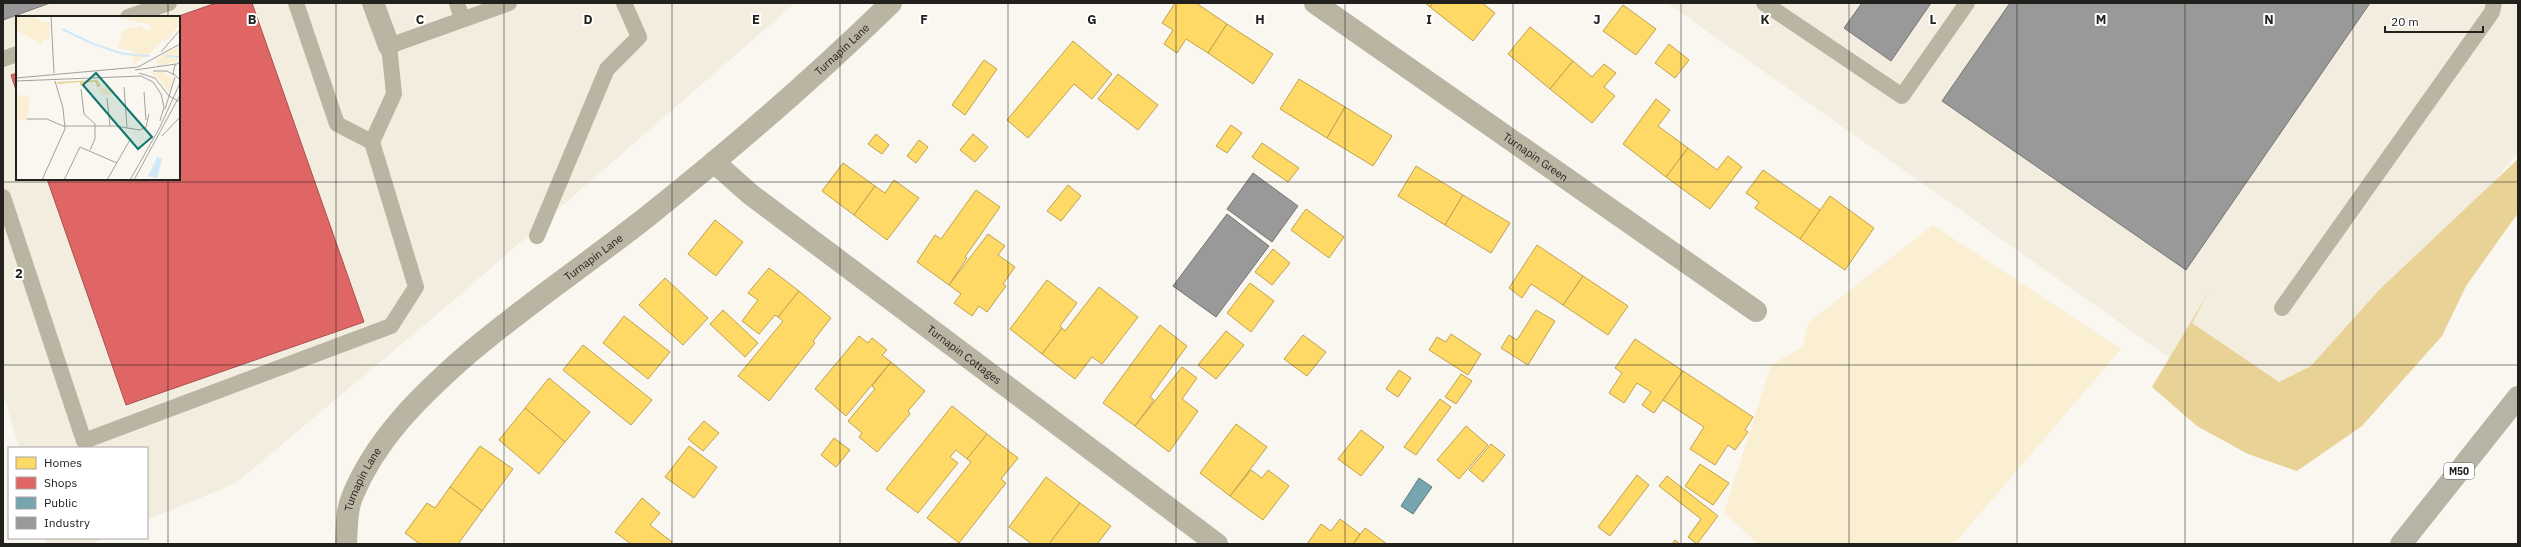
<svg xmlns="http://www.w3.org/2000/svg" width="2521" height="547" viewBox="0 0 2521 547" font-family="'IBM Plex Sans',sans-serif">
<style>
.built{fill:#f2eddf;fill-rule:evenodd}
.green{fill:#faefd3}
.forest{fill:#e8d295}
.homes{fill:#ffd966;stroke:#bda250}
.shops{fill:#e06666;stroke:#a75150}
.public{fill:#76a5af;stroke:#5d7d83}
.industry{fill:#999;stroke:#757574}
.lines{fill:none;stroke-linecap:round;stroke-linejoin:round}
.lane{stroke:#bab4a2;stroke-width:16}
.street{stroke:#bab4a2;stroke-width:22}
.highway{stroke:#b8b4a5;stroke-width:22}
.grid{fill:none;stroke:#22211d;stroke-width:1;stroke-opacity:0.55}
.labels{text-anchor:middle;stroke-width:4;stroke-linejoin:round;paint-order:stroke}
.shield{fill:#fff;stroke:#646461;stroke-width:1}
.shield-label{font-size:10px;font-weight:bold;fill:#22211d}
.street-label{font-size:11px;fill:#22211d;stroke:#fff}
.inset-river{fill:none;stroke:#d2e8f9;stroke-width:2}
.inset-road{fill:none;stroke:#a3a19c;stroke-width:1}
.view{fill:#0f766e;fill-opacity:0.15;stroke:#0f766e;stroke-width:2}
.inset-edge{fill:none;stroke:#22211d;stroke-width:2}
.grid-label{font-size:13px;text-anchor:middle;font-weight:bold;fill:#22211d;stroke:#fff;stroke-width:4;stroke-linejoin:round;paint-order:stroke}
</style>
<rect width="100%" height="100%" fill="#f9f7f0"/>
<g class="built">
<path d="M3,3H795L454,300L236,483L147,520V448H19L3,392ZM17,17H179V179H17Z"/>
<polygon points="1667,3 2518,3 2518,152 2286,440"/>
<polygon points="44,538 105,538 91,544 46,544"/>
</g>
<polygon class="green" points="1933,225 2121,349 1954,544 1758,544 1724,512 1771,365 1803,347 1808,323"/>
<polygon class="forest" points="2518,159 2518,213 2466,286 2442,336 2362,426 2297,471 2248,454 2197,426 2152,387 2210,290 2192,323 2279,382 2311,366 2379,290"/>
<g class="homes">
<polygon points="1175,3 1196,3 1227,24 1208,53 1186,39 1177,53 1164,44 1173,30 1162,23"/>
<polygon points="1425,3 1433,3 1430,7"/>
<polygon points="1433,3 1482,3 1495,13 1473,41 1430,7"/>
<polygon points="1623,5 1656,29 1636,55 1603,31"/>
<polygon points="1227,24 1273,54 1253,84 1208,53"/>
<polygon points="1530,27 1573,61 1550,89 1508,54"/>
<polygon points="1073,41 1112,74 1092,99 1074,84 1028,138 1007,120"/>
<polygon points="1669,44 1689,60 1675,78 1655,63"/>
<polygon points="984,60 997,69 965,115 952,105"/>
<polygon points="1573,61 1592,77 1604,64 1616,73 1604,87 1615,96 1592,123 1550,89"/>
<polygon points="1118,74 1158,105 1138,130 1098,99"/>
<polygon points="1299,79 1345,107 1327,138 1280,109"/>
<polygon points="1656,99 1670,110 1658,126 1688,148 1666,177 1623,144"/>
<polygon points="1345,107 1392,136 1373,166 1327,138"/>
<polygon points="1231,125 1242,133 1227,153 1216,146"/>
<polygon points="876,134 889,145 882,154 868,144"/>
<polygon points="973,134 988,147 975,162 960,150"/>
<polygon points="919,140 928,147 916,163 907,156"/>
<polygon points="1262,143 1299,168 1288,182 1252,157"/>
<polygon points="1688,148 1717,170 1728,156 1742,167 1710,209 1666,177"/>
<polygon points="843,163 875,186 854,215 822,191"/>
<polygon points="1416,166 1463,195 1445,225 1398,196"/>
<polygon points="1763,170 1820,210 1800,239 1755,208 1759,202 1746,193"/>
<polygon points="894,180 919,198 887,240 854,215 875,186 885,193"/>
<polygon points="1068,185 1081,196 1061,221 1047,211"/>
<polygon points="976,190 1000,207 965,257 967,258 949,285 917,262 935,235 941,239"/>
<polygon points="1463,195 1510,223 1491,253 1445,225"/>
<polygon points="1830,196 1874,228 1845,270 1800,239"/>
<polygon points="1306,209 1344,237 1329,258 1291,230"/>
<polygon points="715,220 743,242 716,276 688,254"/>
<polygon points="988,234 1005,246 998,255 1015,267 1003,284 1006,286 987,312 979,306 972,316 954,303 961,294 949,285"/>
<polygon points="1537,245 1583,276 1563,305 1531,284 1522,298 1509,288"/>
<polygon points="1273,249 1290,263 1272,285 1255,272"/>
<polygon points="769,268 799,291 778,317 775,315 759,334 742,321 758,300 748,293"/>
<polygon points="1583,276 1628,306 1608,335 1563,305"/>
<polygon points="665,278 708,318 683,345 639,305"/>
<polygon points="1047,280 1077,303 1060,326 1062,328 1042,354 1010,329"/>
<polygon points="1250,283 1274,301 1251,332 1227,313"/>
<polygon points="1099,287 1138,317 1102,364 1092,357 1075,379 1042,354 1062,328 1065,331"/>
<polygon points="799,291 831,318 813,341 815,343 769,401 738,376 783,321 778,317"/>
<polygon points="723,310 758,343 745,357 710,324"/>
<polygon points="1536,310 1555,321 1528,365 1501,348 1509,335 1517,340"/>
<polygon points="624,316 670,352 648,379 603,343"/>
<polygon points="1160,325 1187,346 1150,397 1154,400 1135,426 1103,403"/>
<polygon points="1226,331 1244,345 1216,379 1198,365"/>
<polygon points="1451,334 1481,354 1468,375 1429,350 1437,337 1446,342"/>
<polygon points="1303,335 1326,352 1307,376 1284,359"/>
<polygon points="859,336 868,343 872,338 887,350 882,355 891,362 846,416 815,389"/>
<polygon points="1635,339 1683,371 1654,413 1642,405 1651,392 1637,383 1624,403 1609,393 1622,373 1615,368"/>
<polygon points="583,345 652,400 631,425 563,370"/>
<polygon points="891,362 925,391 908,411 910,414 877,452 859,437 862,433 848,421 875,389 872,386"/>
<polygon points="1182,367 1197,378 1182,399 1198,411 1169,452 1135,426"/>
<polygon points="1399,370 1411,378 1398,397 1386,389"/>
<polygon points="1683,371 1753,417 1745,430 1748,432 1735,450 1728,445 1715,465 1690,449 1704,427 1663,400"/>
<polygon points="1461,374 1472,381 1456,404 1445,397"/>
<polygon points="549,378 590,412 565,442 525,408"/>
<polygon points="1440,399 1451,407 1416,455 1404,447"/>
<polygon points="952,406 987,434 967,459 956,450 950,457 958,463 918,513 886,489"/>
<polygon points="525,408 565,442 539,474 499,440"/>
<polygon points="704,421 719,433 703,451 688,439"/>
<polygon points="1236,424 1267,447 1230,496 1200,473"/>
<polygon points="1466,426 1488,445 1459,479 1437,460"/>
<polygon points="1361,430 1384,447 1361,476 1338,459"/>
<polygon points="987,434 1018,458 1001,479 1006,483 959,543 927,518 971,462 967,459"/>
<polygon points="834,438 850,450 836,467 821,455"/>
<polygon points="1491,444 1505,455 1483,482 1469,470"/>
<polygon points="480,446 513,469 482,511 450,487"/>
<polygon points="689,446 717,467 694,498 665,477"/>
<polygon points="1700,464 1729,483 1713,505 1685,486"/>
<polygon points="1251,470 1262,478 1268,470 1289,486 1263,520 1230,496"/>
<polygon points="1637,475 1649,485 1610,536 1598,527"/>
<polygon points="1667,476 1718,516 1697,544 1688,537 1701,519 1659,486"/>
<polygon points="1046,477 1080,503 1049,544 1032,544 1009,527"/>
<polygon points="450,487 482,511 458,544 420,544 405,533 427,503 435,508"/>
<polygon points="642,498 660,513 650,525 672,542 671,544 631,544 615,532"/>
<polygon points="1080,503 1111,526 1097,544 1049,544"/>
<polygon points="1340,519 1360,534 1353,544 1307,544 1321,524 1331,531"/>
<polygon points="1365,528 1387,544 1353,544"/>
<polygon points="1675,540 1680,544 1672,544"/>
</g>
<g class="shops">
<polygon points="216,3 252,3 364,322 126,405 47,179 179,179 179,17 176,17"/>
<polygon points="17,73 17,93 11,75"/>
</g>
<polygon class="public" points="1419,478 1432,487 1413,514 1401,506"/>
<g class="industry">
<polygon points="3,3 50,3 3,20"/>
<polygon points="1862,3 1931,3 1891,61 1844,28"/>
<polygon points="2010,3 2370,3 2186,270 1942,101"/>
<polygon points="1253,173 1298,206 1272,242 1227,209"/>
<polygon points="1227,214 1269,246 1216,317 1173,286"/>
</g>
<g class="lines">
<g class="lane">
<polyline points="296,3 337,124 372,142"/>
<polyline points="457,3 462,19"/>
<polyline points="1764,3 1902,96 1967,3"/>
<polyline points="128,17 169,3"/>
<polyline points="3,59 17,54"/>
<polyline points="3,197 84,441 391,326 416,287 372,142 394,94 389,46 509,3"/>
<polyline points="537,236 607,69 639,37 624,3"/>
<polyline points="2282,308 2492,12 2494,3"/>
</g>
<g class="street">
<polyline points="373,3 389,46"/>
<path id="s1" d="M1315,3L1756,311"/>
<path id="s2" d="M714,162L750,194L1217,544"/>
<path id="s3" d="M346,544C347,530 346,511 352,497C375,441 416,400 461,360C522,307 586,265 648,216C732,149 814,78 891,3"/>
</g>
<polyline class="highway" points="2401,544 2518,397"/>
</g>
<path class="grid" d="M168,3V17M336,3V544M504,3V544M672,3V544M840,3V544M1008,3V544M1176,3V544M1345,3V544M1513,3V544M1681,3V544M1849,3V544M2017,3V544M2185,3V544M2353,3V544M168,179V544M3,182H2518M3,365H2518"/>
<g class="labels">
<rect class="shield" x="2444" y="463" width="30" height="16" rx="3"/>
<g class="shield-label">
<text x="2459" y="475">M50</text>
</g>
<g class="street-label">
<text dy="4" stroke="none"><textPath href="#s3" startOffset="716">Turnapin Lane</textPath></text>
<text dy="4" stroke="none"><textPath href="#s1" startOffset="269">Turnapin Green</textPath></text>
<text dy="4" stroke="none"><textPath href="#s3" startOffset="392">Turnapin Lane</textPath></text>
<text dy="4" stroke="none"><textPath href="#s2" startOffset="316">Turnapin Cottages</textPath></text>
<text dy="4" stroke="none"><textPath href="#s3" startOffset="68">Turnapin Lane</textPath></text>
</g>
</g>
<g transform="translate(16 16)">
<rect width="164" height="164" fill="#f9f7f0"/>
<path d="M0,0H22L21,3L34,7L33,24H26V28L0,14ZM96,0H164V8L150,25H146L132,39H119L131,40L117,48V35L102,32L107,14L125,10L127,13L134,14L135,9ZM164,29L162,45L141,51V43ZM147,56L158,62L153,77L144,64L134,57ZM97,71V78L85,79L84,72ZM0,79L14,80L11,104L0,105Z" fill="#faefd3"/>
<path d="M81,64L85,70L81,71L80,66H70L64,70V66L42,68L41,66Z" fill="#e8d295"/>
<path d="M141,141L146,143L141,162L132,160Z" fill="#d2e8f9"/>
<path class="inset-river" d="M46,13L75,27L104,37L118,39M119,39L134,40M150,40L164,41"/>
<path class="inset-road" d="M35,0L38,57M145,36L164,14M164,46L159,49L157,57L164,64M119,54L160,48M137,55H151L158,59M123,57L139,62L153,80L164,86M0,62L122,51L164,28M0,65L125,60L137,66L145,78L148,91L144,105M108,71L111,111M65,73L68,98L79,108V123L74,134M128,76L130,104M91,82L94,110M149,93L159,61M11,103H31L47,110H99L124,114L130,111L133,98M146,120L164,101M26,164L49,113L47,92L39,65M48,164L64,131L101,147M91,164L115,122M114,164L144,111L164,67M118,164L164,79"/>
<path class="view" d="M80,57L136,121L122,133L67,69Z"/>
<rect width="164" height="164" class="inset-edge"/>
</g>
<g class="grid-label">
<text x="252" y="24">B</text>
<text x="420" y="24">C</text>
<text x="588" y="24">D</text>
<text x="756" y="24">E</text>
<text x="924" y="24">F</text>
<text x="1092" y="24">G</text>
<text x="1260" y="24">H</text>
<text x="1429" y="24">I</text>
<text x="1597" y="24">J</text>
<text x="1765" y="24">K</text>
<text x="1933" y="24">L</text>
<text x="2101" y="24">M</text>
<text x="2269" y="24">N</text>
<text x="19" y="278">2</text>
</g>
<rect width="2521" height="547" fill="none" stroke="#22211d" stroke-width="8"/>
<rect x="8" y="447" width="140" height="92" fill="#ffffff" stroke="#a7a6a5"/>
<rect x="16" y="457" width="20" height="12" fill="#ffd966" stroke="#a7a6a5"/>
<text x="44" y="467" font-size="12" fill="#22211d">Homes</text>
<rect x="16" y="477" width="20" height="12" fill="#e06666" stroke="#a7a6a5"/>
<text x="44" y="487" font-size="12" fill="#22211d">Shops</text>
<rect x="16" y="497" width="20" height="12" fill="#76a5af" stroke="#a7a6a5"/>
<text x="44" y="507" font-size="12" fill="#22211d">Public</text>
<rect x="16" y="517" width="20" height="12" fill="#999999" stroke="#a7a6a5"/>
<text x="44" y="527" font-size="12" fill="#22211d">Industry</text>
<path d="M2385 26v6h98v-6" fill="none" stroke="#22211d" stroke-width="2"/>
<text x="2391" y="26" font-size="12" fill="#22211d" stroke="#ffffff" stroke-width="3" paint-order="stroke">20 m</text>
</svg>
